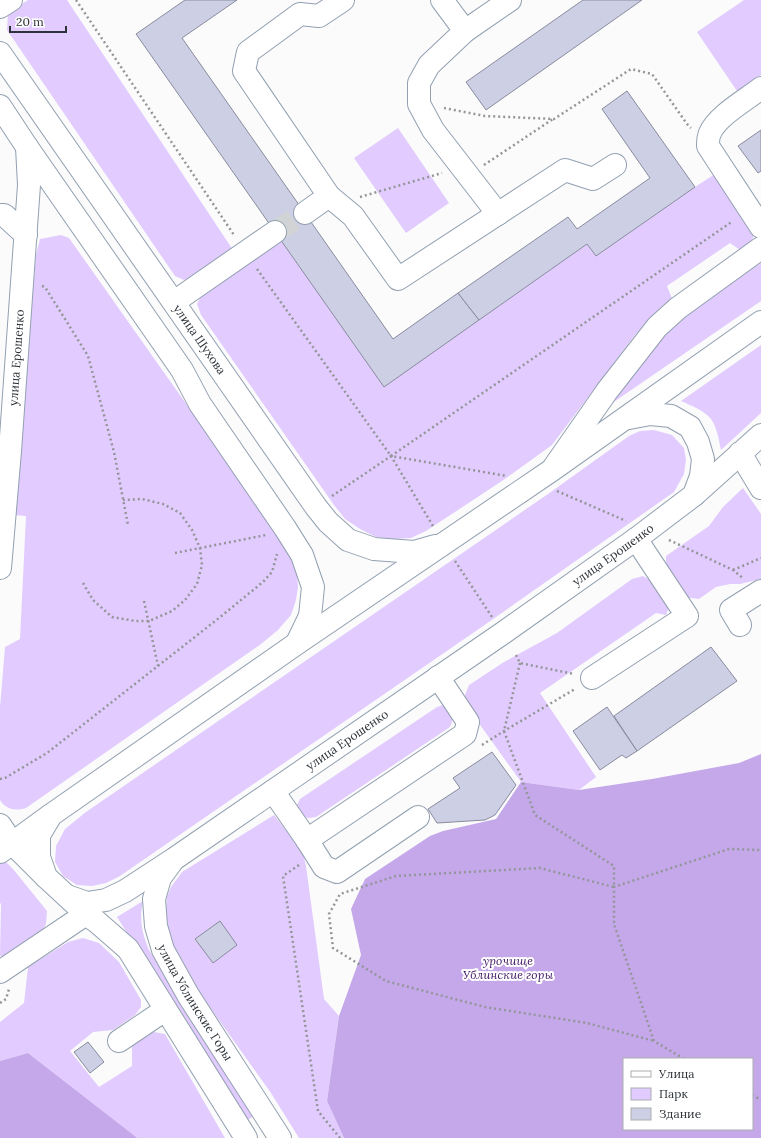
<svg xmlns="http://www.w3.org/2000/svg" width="761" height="1138" viewBox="0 0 761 1138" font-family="Lora,serif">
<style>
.green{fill:#e2cbfe}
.forest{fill:#c5a8ea;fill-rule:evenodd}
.building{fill:#cdd0e4;stroke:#888b9e}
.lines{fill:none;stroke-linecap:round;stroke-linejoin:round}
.minor-tunnel{stroke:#d2d3d4;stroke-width:22;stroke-dasharray:22 11;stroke-linecap:butt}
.minor-casing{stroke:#92a0b0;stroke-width:24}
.major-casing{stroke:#92a0b0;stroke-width:24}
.path{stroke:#939699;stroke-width:2.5;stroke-dasharray:2 3;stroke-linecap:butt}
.minor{stroke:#fff;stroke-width:22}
.major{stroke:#fff;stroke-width:22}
.labels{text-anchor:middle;stroke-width:4;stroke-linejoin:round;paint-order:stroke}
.street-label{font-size:12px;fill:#2c3238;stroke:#fff}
.park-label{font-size:12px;font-style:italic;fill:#3e1360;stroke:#fff}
</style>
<rect width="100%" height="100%" fill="#fbfbfb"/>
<g class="green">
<polygon points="28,0 67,0 233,250 194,277 184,280 175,276 7,30 8,13"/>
<polygon points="744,0 761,0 761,75 737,91 697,32"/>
<polygon points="398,128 449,203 406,233 354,158"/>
<polygon points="715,174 754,235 750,245 743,252 730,243 667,286 673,301 649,319 635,335 552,445 502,481 426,531 411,538 394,539 376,537 360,529 345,519 334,505 201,315 197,304 202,294 279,237 384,386 587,244 596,256 695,187"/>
<path d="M61,235L69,238L271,524L292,557L297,573L298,587L296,600L291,615L278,630L261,644L26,808C16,811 6,810 0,800V707L5,647L20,639L26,516L14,515L36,255L40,239Z"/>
<polygon points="761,263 761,301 605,408 674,323"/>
<path d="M761,345V413L721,450C719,441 717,427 711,419C705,411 690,405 681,401Z"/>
<polygon points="654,430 672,435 684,448 686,460 684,474 674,492 486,624 120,876 106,883 92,886 77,885 63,876 55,862 56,846 65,829 86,812 548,494 629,436 640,431"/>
<polygon points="743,488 761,514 761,579 740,584 730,584 716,587 699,599 683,597 666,570 666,556 709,526 723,507"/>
<polygon points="643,576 652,581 669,607 666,615 656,613 540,693 596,777 579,790 521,782 468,708 465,695 469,685 504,662 557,633 632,579"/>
<polygon points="443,705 453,715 452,722 450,727 316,817 309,818 304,817 299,812 297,805 300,799 437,707"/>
<polygon points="274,815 303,853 306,866 324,999 339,1016 327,1101 344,1138 299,1138 271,1093 191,981 175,951 169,934 166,912 167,897 171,887 182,872"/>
<polygon points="6,862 13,869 47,911 46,924 39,937 4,956 0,956 1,904 0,903 0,863"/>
<path d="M143,901C139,920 142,933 149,950L254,1116L246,1121L117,917Z"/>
<polygon points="83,938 99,943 119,962 141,1000 141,1007 135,1015 113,1030 93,1032 70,1051 99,1087 132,1066 132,1044 154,1032 165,1034 225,1138 137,1138 28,1053 0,1061 0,1022 24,1003 28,967 68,942"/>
</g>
<g class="forest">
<path d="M761,754V1138H344L327,1101L339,1016L361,955L351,909L365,879L430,836L443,831L496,819L521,782L579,790L652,779L739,763ZM624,1059H752V1129H624Z"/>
<polygon points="28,1053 136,1137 137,1138 0,1138 0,1061"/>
</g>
<g class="building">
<polygon points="185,0 237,0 182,38 393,339 458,293 479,320 384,387 136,34"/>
<polygon points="583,0 642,0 486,110 466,82"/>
<polygon points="627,91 695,187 596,256 587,244 479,320 458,293 568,217 577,229 650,178 602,109"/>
<polygon points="761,130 761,171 758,173 738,146"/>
<polygon points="711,647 737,681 637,751 614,716"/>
<polygon points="607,707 637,751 626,758 622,755 600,770 573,731"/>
<polygon points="492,752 516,785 495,815 485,820 437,823 428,809 460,788 453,778"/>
<polygon points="220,921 237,945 213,963 195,939"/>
<polygon points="88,1042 104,1062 90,1073 74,1052"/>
</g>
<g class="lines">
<polyline class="minor-tunnel" points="275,232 305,213"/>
<defs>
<g id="minor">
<polyline points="343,0 319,16 300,14 248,52 244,71 329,196 353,216 398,279 565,170 593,179 615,165"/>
<polyline points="442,0 465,31 510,0"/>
<polyline points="0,7 11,0"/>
<polyline points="465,31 429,65 419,83 419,104 433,130 498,214"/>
<path d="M761,88C746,100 717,116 710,133C708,137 708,142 708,146L761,227"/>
<polyline points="305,213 329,196"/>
<polyline points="0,215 4,215 26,235"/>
<polyline points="174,302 275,232"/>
<polyline points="740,453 761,488"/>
<polyline points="554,467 607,391 657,327 678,308 761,248"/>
<path id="s1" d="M0,568L10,451L29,185L27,147"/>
<polyline points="740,625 731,610 761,591"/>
<polyline points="592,678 687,616 636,539"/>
<polyline points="273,791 307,840 324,867 337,872 418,817"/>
<polyline points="0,825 12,843 46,877"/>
<polyline points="307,840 465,734 468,722 438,677"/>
<polyline points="0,852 51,815"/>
<polyline points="0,972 86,914"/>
<polyline points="119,1041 165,1010"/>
</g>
<g id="major">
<path id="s2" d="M0,53L316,507L328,522L348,540L374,549L414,552L435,546"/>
<polyline points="0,106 27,147 182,370 200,404 285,528 302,555 313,587 310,616 297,643"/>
<polyline points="629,418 650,414 671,416 690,427 698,442 703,459 701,476 694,495"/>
<path id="s3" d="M171,863L160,878L154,899L156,926L163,950L188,995L280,1138"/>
<path id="s4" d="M67,896L87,903L106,900L125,891L174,859L503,633L636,539L694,495L761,435"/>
<polyline points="246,1138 128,949 97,922 86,914 46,877 39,857 39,835 51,815 296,644 552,470 761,322"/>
</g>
</defs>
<use href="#minor" class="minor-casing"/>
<use href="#major" class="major-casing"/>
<g class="path">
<polyline points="76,0 234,235"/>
<polyline points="444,108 485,116 554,119 631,69 652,74 687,124 691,128"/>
<polyline points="484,165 553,119"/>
<polyline points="360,197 442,173"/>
<polyline points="257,269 391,456 733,221"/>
<polyline points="42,286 45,287 88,356 114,452 128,525"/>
<polyline points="557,491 626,521"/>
<polyline points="332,496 391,456"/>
<polyline points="433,526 391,456 507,476"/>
<polyline points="669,540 733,570 744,579"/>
<polyline points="175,553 266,535"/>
<polyline points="455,561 492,617"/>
<polyline points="733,570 761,558"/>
<polyline points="83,583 93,600 112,617 135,621 149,621 172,611 185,600 197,584 202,565 200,548 192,530 180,513 163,504 142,499 123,500"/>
<polyline points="144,601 158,666"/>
<polyline points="516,655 520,663 574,674"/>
<polyline points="520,663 504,731 535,815 614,866 614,887 540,868 396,876 340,894 329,914 333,948 386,981 485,1007 587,1023 654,1041"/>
<polyline points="482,745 504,731 575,689"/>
<polyline points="0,779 5,778 47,753 219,618 263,582 272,572 277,554"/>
<polyline points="299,865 283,876 318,1111 340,1138"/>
<polyline points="0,1003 6,999 9,989"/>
<polyline points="684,1059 654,1041 614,924 614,887 729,849 761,850"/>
<polyline points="752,1095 761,1100"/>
</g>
<use href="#minor" class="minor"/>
<use href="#major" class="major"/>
</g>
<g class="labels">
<g class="street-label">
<text dy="4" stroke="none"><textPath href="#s2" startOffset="349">улица Шухова</textPath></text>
<text dy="4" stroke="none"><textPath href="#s1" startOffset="211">улица Ерошенко</textPath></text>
<text dy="4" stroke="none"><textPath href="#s4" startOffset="654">улица Ерошенко</textPath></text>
<text dy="4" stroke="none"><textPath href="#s4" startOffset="330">улица Ерошенко</textPath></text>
<text dy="4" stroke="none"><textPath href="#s3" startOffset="154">улица Ублинские Горы</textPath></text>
</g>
<g class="park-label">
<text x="508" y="965">урочище<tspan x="508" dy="14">Ублинские горы</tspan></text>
</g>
</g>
<rect x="623" y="1058" width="130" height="72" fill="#ffffff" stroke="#abadaf"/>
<rect x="631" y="1071" width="20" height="6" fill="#ffffff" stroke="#abadaf"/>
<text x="659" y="1078" font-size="12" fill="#2c3238">Улица</text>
<rect x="631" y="1088" width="20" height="12" fill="#e2cbfe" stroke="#abadaf"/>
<text x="659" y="1098" font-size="12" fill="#2c3238">Парк</text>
<rect x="631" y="1108" width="20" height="12" fill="#cdd0e4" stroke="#abadaf"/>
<text x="659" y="1118" font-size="12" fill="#2c3238">Здание</text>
<path d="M10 26v6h56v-6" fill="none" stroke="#2c3238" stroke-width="2"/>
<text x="16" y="26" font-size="12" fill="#2c3238" stroke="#ffffff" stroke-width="3" paint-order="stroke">20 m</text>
</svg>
